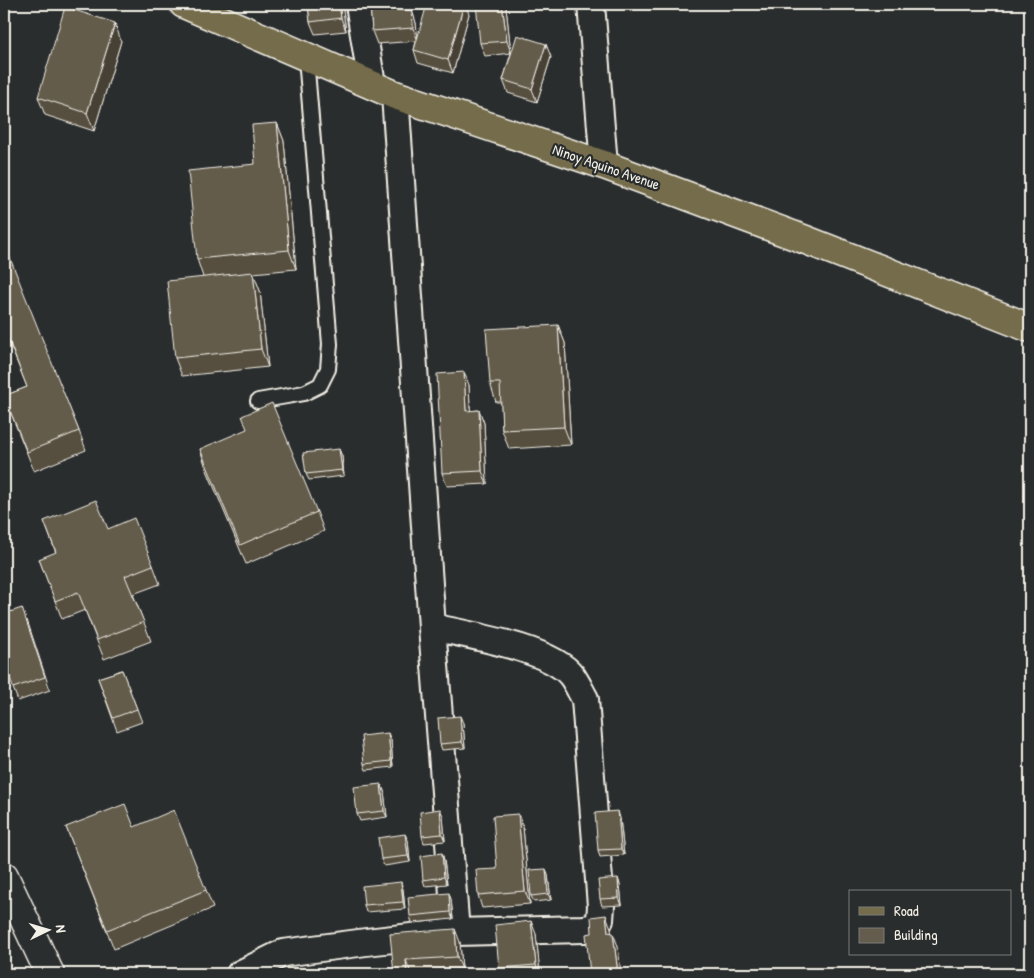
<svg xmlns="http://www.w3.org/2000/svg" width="1034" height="978" viewBox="0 0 1034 978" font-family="'Patrick Hand',sans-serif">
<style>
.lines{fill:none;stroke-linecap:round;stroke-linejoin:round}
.lane-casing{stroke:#f4f1e8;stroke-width:18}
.street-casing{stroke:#f4f1e8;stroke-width:30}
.secondary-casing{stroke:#f4f1e8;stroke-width:31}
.primary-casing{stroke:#f4f1e8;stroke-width:31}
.lane{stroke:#2a2d2e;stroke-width:14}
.street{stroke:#2a2d2e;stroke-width:26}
.secondary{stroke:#2a2d2e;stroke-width:28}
.primary{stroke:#746c4b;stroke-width:28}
.wall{fill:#564f41;stroke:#f4f1e8}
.shaded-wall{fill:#464035;stroke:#f4f1e8}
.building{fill:#645c4c;stroke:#f4f1e8}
.labels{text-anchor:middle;stroke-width:4.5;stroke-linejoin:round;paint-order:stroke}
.street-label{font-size:15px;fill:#f4f1e8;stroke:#2a2d2e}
</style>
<rect width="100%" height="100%" fill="#2a2d2e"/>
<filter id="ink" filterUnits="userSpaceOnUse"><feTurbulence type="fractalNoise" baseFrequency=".02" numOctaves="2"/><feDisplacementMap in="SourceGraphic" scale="10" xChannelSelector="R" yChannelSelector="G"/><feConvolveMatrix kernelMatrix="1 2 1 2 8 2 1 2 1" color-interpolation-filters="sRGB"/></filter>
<g filter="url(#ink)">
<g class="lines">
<defs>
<polyline id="lane" points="258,401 304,393 320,385 328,369 330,344 306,58"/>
<g id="street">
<polyline points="359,4 372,85"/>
<polyline points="591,4 604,165"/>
<polyline points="395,95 432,627 456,932"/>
<path d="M240,974L283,953L366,942L456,932L584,929L595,927L600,920L601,906L585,699C581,692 577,683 572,676C551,648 467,635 432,627"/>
</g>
<polyline id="secondary" points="4,876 50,974"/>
<polyline id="primary" points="184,4 395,95 604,165 806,240 1030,328"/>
</defs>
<use href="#lane" class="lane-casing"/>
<use href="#street" class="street-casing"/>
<use href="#secondary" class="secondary-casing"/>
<use href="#primary" class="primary-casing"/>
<use href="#lane" class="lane"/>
<use href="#street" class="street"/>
<use href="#secondary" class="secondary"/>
<use href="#primary" class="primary"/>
</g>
<g class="wall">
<polygon points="308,4 342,4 346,31 315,34 310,22"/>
<polygon points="370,4 401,4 402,10 412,10 416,23 417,37 469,14 453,73 418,63 414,50 416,41 377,44 372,31"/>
<polygon points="506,7 511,53 551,57 537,102 508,93 503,80 511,53 485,56 480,43"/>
<polygon points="121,41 94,131 45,115 38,97"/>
<polygon points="277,123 284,141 296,269 253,273 260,291 268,367 182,376 175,358 203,277 197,259 255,164"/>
<polygon points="4,249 79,431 86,450 34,471 4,396 27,387 4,330"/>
<polygon points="558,325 565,343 571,445 509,449 502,430 501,402 496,402 490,383"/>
<polygon points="469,385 470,411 479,410 484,423 487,484 447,486 442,473"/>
<polygon points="200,449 317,512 324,531 246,564 206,468"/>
<polygon points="342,456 344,476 309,480 306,474"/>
<polygon points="44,521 108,529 153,565 160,584 133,594 151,641 104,659 85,610 62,619 39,559 56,553"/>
<polygon points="27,620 50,690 18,701 13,688"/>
<polygon points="122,670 142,722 117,731 98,678"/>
<polygon points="463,723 465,748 442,750 440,744"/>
<polygon points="391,740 393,767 366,770 364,764"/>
<polygon points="381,784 384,791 387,817 360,821 357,814"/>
<polygon points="440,809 443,816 445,841 424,843 422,836"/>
<polygon points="620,818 624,855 600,857 598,850"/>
<polygon points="66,827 134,827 206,890 213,908 114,949"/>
<polygon points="523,827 530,904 482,908 478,895 497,869"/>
<polygon points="408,840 410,862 384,866 381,859"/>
<polygon points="442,853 444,860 447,884 425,886 423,880"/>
<polygon points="548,875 551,900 534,902 531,896"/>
<polygon points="618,878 620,885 622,905 602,906 600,899"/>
<polygon points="403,889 405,909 366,912 364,905"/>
<polygon points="451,899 453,919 412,923 410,916"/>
<polygon points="390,934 460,942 462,969 411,973"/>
<polygon points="536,934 540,974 501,974 499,968"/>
</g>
<g class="shaded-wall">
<polygon points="339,4 342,4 346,31 341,18"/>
<polygon points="397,4 401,4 402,23 398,10"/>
<polygon points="464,4 465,4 469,14 453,73 448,60"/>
<polygon points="502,4 505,4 506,7 511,53 507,41"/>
<polygon points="412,10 416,23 418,41 413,28"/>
<polygon points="115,23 121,41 94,131 87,113"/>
<polygon points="546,44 551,57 537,102 532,89"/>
<polygon points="277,123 284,141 296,269 289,250"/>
<polygon points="253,272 260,291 268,367 261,349"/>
<polygon points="558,325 565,343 571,445 564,427"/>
<polygon points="464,372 469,385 471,424 466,411"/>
<polygon points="479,410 484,423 487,484 482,471"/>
<polygon points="339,449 342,456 344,476 342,470"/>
<polygon points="460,716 463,723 465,748 462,742"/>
<polygon points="388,733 391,740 393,767 391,761"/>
<polygon points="381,784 384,791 387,817 384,811"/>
<polygon points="440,809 443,816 445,841 442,834"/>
<polygon points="618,811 620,818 624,855 621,849"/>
<polygon points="518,814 523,827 530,904 525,891"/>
<polygon points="405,834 408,840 410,862 408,856"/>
<polygon points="442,853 444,860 447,884 444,877"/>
<polygon points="546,869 548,875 551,900 548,894"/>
<polygon points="618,878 620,885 622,905 619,898"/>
<polygon points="401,882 403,889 405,909 403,902"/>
<polygon points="449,893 451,899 453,919 450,912"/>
<polygon points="606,915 611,928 613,945 608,932"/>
<polygon points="531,921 536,934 540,974 539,974 536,965"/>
<polygon points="455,929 460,942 462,969 457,957"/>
<polygon points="613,933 618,946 621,974 618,974"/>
<polygon points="406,960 411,974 407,974"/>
</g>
<g class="building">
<polygon points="308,4 339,4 341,18 310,22"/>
<polygon points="370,4 397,4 398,10 412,10 413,28 372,31"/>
<polygon points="427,4 464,4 448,60 414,50"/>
<polygon points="476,4 502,4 507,41 480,43"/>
<polygon points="65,7 115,23 87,113 38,97"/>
<polygon points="517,35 546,44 532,89 503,80"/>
<polygon points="277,123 289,250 197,259 188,171 255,164 252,125"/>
<polygon points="6,248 79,431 27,452 4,396 27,387 4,328 4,249"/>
<polygon points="253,272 261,349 175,358 167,281"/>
<polygon points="558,325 564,427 502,430 500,383 490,383 486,329"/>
<polygon points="464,372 466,411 479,410 482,471 442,473 437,374"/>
<polygon points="272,403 317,512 240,545 200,449 247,429 242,416"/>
<polygon points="339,449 342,470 306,474 303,453"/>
<polygon points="96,500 108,529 134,518 153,565 125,576 144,622 97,640 78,592 55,601 39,559 56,552 44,521"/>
<polygon points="22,608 45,677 13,688 4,658 4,614"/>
<polygon points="122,670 137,709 113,718 98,678"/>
<polygon points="460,716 462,742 440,744 438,718"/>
<polygon points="388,733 391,761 364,764 361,736"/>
<polygon points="381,784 384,811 357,814 354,787"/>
<polygon points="125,804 134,827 174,810 206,890 107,930 66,827"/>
<polygon points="440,809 442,834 422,836 420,812"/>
<polygon points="618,811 621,849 598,850 595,813"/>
<polygon points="518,814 525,891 478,895 476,870 497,869 493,816"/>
<polygon points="405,834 408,856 381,859 378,838"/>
<polygon points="442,853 444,877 423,880 421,856"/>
<polygon points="546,869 548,894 531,896 529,870"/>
<polygon points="618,878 619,898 600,899 598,880"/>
<polygon points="401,882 403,902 364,905 362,886"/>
<polygon points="449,893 450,912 410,916 408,897"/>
<polygon points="606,915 608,932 613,933 618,974 590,974 586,934 592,933 591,917"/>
<polygon points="531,921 536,965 499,968 495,925"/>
<polygon points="455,929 457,957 406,960 407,974 394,974 390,934"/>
</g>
</g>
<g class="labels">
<g class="street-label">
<text transform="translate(606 167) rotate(19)" y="5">Ninoy Aquino Avenue</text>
</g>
</g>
<rect width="1034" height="978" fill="none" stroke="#2a2d2e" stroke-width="20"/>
<rect x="10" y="10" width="1014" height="958" fill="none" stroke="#f4f1e8" stroke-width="2" filter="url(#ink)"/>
<rect x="849" y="890" width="162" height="65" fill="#2a2d2e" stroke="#7b7b78"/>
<rect x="859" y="907" width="25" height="8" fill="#746c4b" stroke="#7b7b78"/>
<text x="894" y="916" font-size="15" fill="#f4f1e8">Road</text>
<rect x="859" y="928" width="25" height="15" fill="#645c4c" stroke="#7b7b78"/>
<text x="894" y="940" font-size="15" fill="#f4f1e8">Building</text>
<g transform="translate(48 930) rotate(85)" stroke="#2a2d2e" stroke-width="4" paint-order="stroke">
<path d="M0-4L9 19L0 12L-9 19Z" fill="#f4f1e8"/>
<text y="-8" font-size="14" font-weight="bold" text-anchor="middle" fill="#f4f1e8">N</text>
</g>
</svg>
